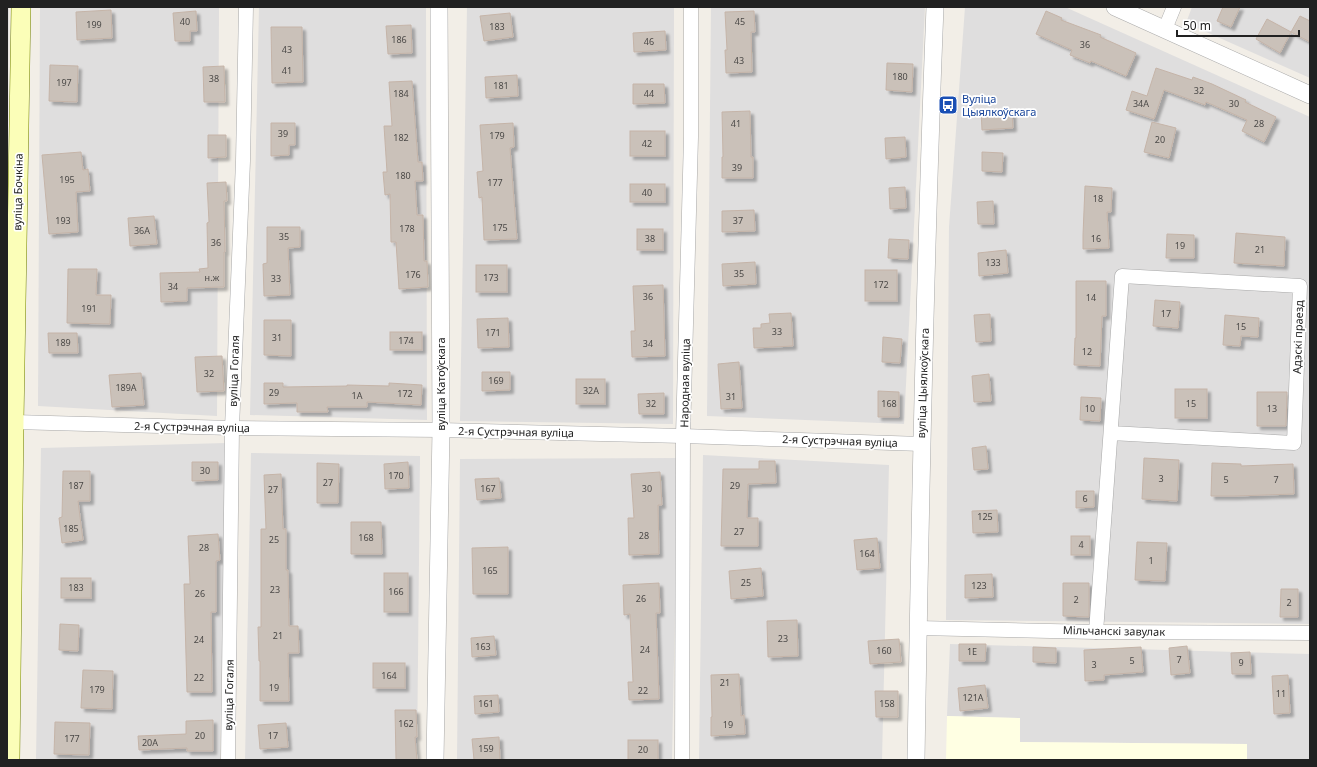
<svg xmlns="http://www.w3.org/2000/svg" width="1317" height="767" viewBox="0 0 1317 767" font-family="'Noto Sans',sans-serif">
<style>
.residential{fill:#dfdede}
.education{fill:#ffffe3}
.building{fill:#cac1b9;stroke:#c5b4a8;filter:url(#shadow)}
.lines{fill:none;stroke-linecap:round;stroke-linejoin:round}
.minor-casing{stroke:#a8a8a8;stroke-width:15}
.tertiary-casing{stroke:#a8a8a8;stroke-width:18}
.secondary-casing{stroke:#728000;stroke-width:20}
.minor{stroke:#fff;stroke-width:14}
.tertiary{stroke:#fff;stroke-width:17}
.secondary{stroke:#fbfeb8;stroke-width:19}
.labels{text-anchor:middle;stroke-width:3.5;stroke-linejoin:round;paint-order:stroke}
.number-label{font-size:9px;fill:#4b4947}
.transit-label{font-size:11px;fill:#164399;stroke:#fff;text-anchor:start}
.street-label{font-size:11px;fill:#212121;stroke:#fff}
</style>
<defs>
<filter id="shadow"><feDropShadow dx="3.5" dy="3.5" stdDeviation="1" flood-color="#0004"/></filter>
</defs>
<rect width="100%" height="100%" fill="#f2eee7"/>
<g class="residential">
<polygon points="7,7 9,7 7,170"/>
<polygon points="40,7 219,7 217,416 38,406"/>
<polygon points="259,7 426,7 427,420 250,415"/>
<polygon points="467,7 674,7 673,424 460,421"/>
<polygon points="711,7 925,7 904,424 707,416"/>
<polygon points="965,7 1065,7 1310,117 1310,624 946,620 949,227"/>
<polygon points="1192,7 1310,7 1310,78 1186,23"/>
<polygon points="226,443 220,760 36,760 41,448"/>
<polygon points="251,453 420,456 417,760 245,760"/>
<polygon points="703,455 889,465 882,760 699,760"/>
<polygon points="678,458 672,760 457,760 460,459"/>
<polygon points="950,644 1310,654 1310,760 1247,760 1247,744 1019,742 1020,718 947,716"/>
</g>
<polygon class="education" points="947,716 1020,718 1020,742 1247,744 1247,760 946,760"/>
<g class="building">
<polygon points="1223,7 1240,7 1231,27 1217,21"/>
<polygon points="111,10 112,38 77,40 76,12"/>
<polygon points="196,11 197,31 190,31 190,41 175,41 173,13"/>
<polygon points="754,11 755,32 751,32 752,72 726,73 725,50 727,50 725,12"/>
<polygon points="1046,11 1062,18 1061,20 1101,35 1100,37 1136,53 1126,76 1091,61 1090,63 1070,55 1072,50 1036,34"/>
<polygon points="510,13 513,37 484,41 480,16"/>
<polygon points="1300,16 1310,21 1310,42 1291,32"/>
<polygon points="1267,19 1291,32 1280,53 1256,39"/>
<polygon points="411,25 412,53 388,54 386,26"/>
<polygon points="271,27 302,27 303,82 272,83"/>
<polygon points="665,31 666,50 634,52 633,33"/>
<polygon points="887,63 913,64 912,92 886,90"/>
<polygon points="50,65 78,66 77,102 49,101"/>
<polygon points="224,66 225,102 204,102 203,67"/>
<polygon points="1156,68 1192,80 1193,77 1212,84 1246,100 1245,102 1276,117 1264,142 1242,131 1247,120 1206,102 1205,105 1164,90 1154,119 1126,110 1132,91 1147,96"/>
<polygon points="517,75 518,96 486,98 485,77"/>
<polygon points="412,81 418,162 422,162 423,181 415,181 417,215 423,215 424,261 427,261 428,287 399,289 396,242 391,242 390,194 385,195 383,172 387,172 384,126 392,126 389,82"/>
<polygon points="633,84 664,84 665,103 633,104"/>
<polygon points="1012,109 1013,128 982,130 981,110"/>
<polygon points="750,111 751,157 753,157 753,178 722,178 722,157 723,157 722,112"/>
<polygon points="1152,122 1176,128 1169,158 1144,152"/>
<polygon points="271,123 295,123 295,145 289,145 289,155 271,156"/>
<polygon points="513,123 514,147 510,148 517,239 484,240 482,197 479,198 477,172 483,171 480,125"/>
<rect x="630" y="131" width="35" height="25"/>
<polygon points="208,135 226,135 226,157 208,158"/>
<polygon points="905,137 906,157 886,159 885,138"/>
<polygon points="81,152 83,170 88,169 90,191 76,192 78,232 49,234 42,155"/>
<polygon points="982,152 1003,153 1002,172 982,171"/>
<polygon points="226,182 227,201 224,201 225,252 224,252 224,287 187,288 187,301 161,302 160,273 200,272 199,269 208,268 207,223 209,222 207,183"/>
<rect x="630" y="184" width="35" height="18"/>
<polygon points="1085,186 1112,188 1111,212 1107,212 1109,248 1083,249 1083,235"/>
<polygon points="905,187 906,208 890,209 889,188"/>
<polygon points="993,201 994,224 978,224 977,202"/>
<polygon points="754,210 755,231 722,232 722,211"/>
<polygon points="154,216 157,244 130,246 128,218"/>
<polygon points="267,227 300,227 300,247 288,248 290,295 264,296 263,264 267,263"/>
<rect x="637" y="229" width="26" height="21"/>
<polygon points="1236,233 1285,237 1284,266 1234,263"/>
<polygon points="1167,234 1194,235 1194,258 1166,258"/>
<polygon points="889,239 909,240 908,259 888,258"/>
<polygon points="1006,250 1008,273 979,276 978,253"/>
<polygon points="755,262 756,284 723,286 722,264"/>
<rect x="476" y="265" width="31" height="27"/>
<polygon points="68,269 97,269 96,295 111,295 110,324 67,323"/>
<rect x="865" y="270" width="32" height="31"/>
<polygon points="1076,281 1106,281 1106,316 1102,316 1100,366 1074,365 1075,338 1076,338"/>
<polygon points="663,285 665,356 632,357 631,331 635,331 633,286"/>
<polygon points="1155,300 1180,302 1178,328 1153,326"/>
<polygon points="791,313 793,346 754,348 753,328 761,328 761,324 770,323 769,314"/>
<polygon points="990,314 991,341 976,342 974,315"/>
<polygon points="1225,315 1259,318 1258,337 1241,336 1240,346 1223,345"/>
<polygon points="508,318 509,347 478,348 477,319"/>
<polygon points="264,320 291,320 291,356 264,355"/>
<rect x="390" y="332" width="32" height="18"/>
<polygon points="48,333 77,333 78,353 49,353"/>
<polygon points="883,337 902,339 900,363 882,362"/>
<polygon points="222,356 224,391 197,392 195,357"/>
<polygon points="739,362 742,408 721,409 718,364"/>
<polygon points="482,372 510,372 510,390 482,391"/>
<polygon points="141,373 144,405 112,407 109,375"/>
<polygon points="989,374 991,401 974,402 972,376"/>
<rect x="576" y="379" width="29" height="25"/>
<polygon points="264,383 283,383 283,387 347,386 347,385 389,386 389,383 422,385 421,405 367,402 367,407 327,407 328,412 297,412 297,403 264,404"/>
<rect x="1175" y="389" width="32" height="29"/>
<polygon points="878,391 899,392 899,417 878,417"/>
<polygon points="1257,392 1287,392 1286,426 1257,426"/>
<polygon points="664,393 664,414 639,414 638,394"/>
<polygon points="1081,397 1101,398 1100,421 1080,420"/>
<polygon points="986,446 988,469 974,470 972,448"/>
<polygon points="1144,458 1179,460 1177,501 1142,499"/>
<polygon points="759,461 775,461 776,483 748,484 747,518 758,518 758,546 721,546 723,469 759,469"/>
<polygon points="192,462 218,462 218,480 192,481"/>
<polygon points="408,462 409,488 385,489 384,464"/>
<polygon points="317,463 339,464 338,503 317,503"/>
<polygon points="1212,463 1241,464 1241,466 1293,464 1294,494 1235,496 1211,496"/>
<polygon points="63,471 90,471 90,501 78,501 83,540 62,543 59,518 62,517"/>
<polygon points="660,472 662,505 658,505 659,554 629,555 628,518 634,518 631,474"/>
<polygon points="281,474 283,529 286,529 286,570 288,570 289,626 298,626 299,653 288,653 289,701 260,701 260,661 259,661 258,627 261,627 261,529 266,529 264,475"/>
<polygon points="499,478 501,498 477,500 475,479"/>
<polygon points="1076,491 1094,491 1094,507 1076,508"/>
<polygon points="997,510 998,532 973,533 972,511"/>
<polygon points="351,522 381,522 382,554 351,554"/>
<polygon points="218,534 220,560 216,561 216,612 211,612 212,692 187,692 184,584 190,584 188,536"/>
<rect x="1071" y="536" width="19" height="19"/>
<polygon points="877,538 880,568 857,570 854,540"/>
<polygon points="1137,542 1167,543 1165,581 1135,580"/>
<polygon points="508,547 508,594 473,594 472,548"/>
<polygon points="761,568 763,596 731,599 729,571"/>
<rect x="384" y="573" width="24" height="39"/>
<polygon points="992,574 993,597 965,598 965,575"/>
<rect x="61" y="578" width="30" height="20"/>
<polygon points="659,583 660,613 656,613 659,699 629,700 628,682 633,682 630,614 624,615 623,585"/>
<polygon points="1063,583 1089,583 1089,617 1063,616"/>
<polygon points="1281,589 1298,589 1298,617 1280,617"/>
<polygon points="797,620 798,656 768,657 767,621"/>
<polygon points="60,624 79,625 78,651 59,650"/>
<polygon points="494,636 496,655 472,657 471,638"/>
<polygon points="899,639 901,662 870,664 868,641"/>
<polygon points="959,644 986,644 985,661 959,661"/>
<polygon points="1187,646 1190,673 1171,675 1169,648"/>
<polygon points="1033,647 1056,648 1056,663 1033,662"/>
<polygon points="1141,647 1143,672 1104,675 1104,680 1085,681 1084,650"/>
<polygon points="1250,652 1251,674 1232,674 1231,653"/>
<rect x="373" y="663" width="32" height="25"/>
<polygon points="83,670 113,671 112,709 81,708"/>
<polygon points="739,674 741,716 744,715 745,734 711,736 711,717 712,717 711,675"/>
<polygon points="1288,675 1290,713 1274,714 1272,676"/>
<polygon points="985,685 988,708 960,711 958,688"/>
<polygon points="875,691 898,691 898,717 876,717"/>
<polygon points="498,695 499,712 475,714 474,696"/>
<polygon points="395,710 416,710 417,737 415,737 417,760 396,760"/>
<polygon points="213,720 213,751 187,751 187,748 139,750 138,736 186,734 186,721"/>
<polygon points="55,722 90,723 89,755 54,754"/>
<polygon points="286,723 288,747 260,749 258,725"/>
<polygon points="499,737 500,760 474,760 472,739"/>
<rect x="628" y="740" width="30" height="20"/>
</g>
<g class="lines">
<defs>
<g id="minor">
<polyline points="1165,29 1174,7"/>
<polyline points="14,422 232,428 441,430 683,436 922,444"/>
<polyline points="918,628 1096,632 1310,633"/>
<polyline points="1096,632 1122,276 1300,286 1294,443 1111,433"/>
<polyline points="228,760 232,428 243,161 246,7"/>
<polyline points="682,760 683,436 691,137 691,7"/>
</g>
<g id="tertiary">
<polyline points="1115,7 1310,95"/>
<polyline points="435,760 441,430 439,7"/>
<path d="M916,760C920,509 925,258 935,7"/>
</g>
<polyline id="secondary" points="10,760 14,422 21,7"/>
</defs>
<use href="#minor" class="minor-casing"/>
<use href="#tertiary" class="tertiary-casing"/>
<use href="#secondary" class="secondary-casing"/>
<use href="#minor" class="minor"/>
<use href="#tertiary" class="tertiary"/>
<use href="#secondary" class="secondary"/>
</g>
<defs>
<symbol id="bus-square" viewBox="-11 -11 22 22"><rect x="-9" y="-9" width="18" height="18" rx="4" fill="#1a4fb4" stroke="#fff"/><path d="M-5-6H5V4H4V6H2V4H-2V6H-4V4H-5ZM-3.5-4V0h7V-4ZM-3.5 1.2v1.5H-2V1.2ZM2 1.2v1.5H3.5V1.2Z" fill="#fff"/></symbol>
</defs>
<g fill-rule="evenodd">
<use href="#bus-square" x="937" y="94" width="22" height="22"/>
</g>
<g class="labels">
<g class="number-label">
<text x="185" y="25">40</text>
<text x="740" y="25">45</text>
<text x="94" y="28">199</text>
<text x="497" y="30">183</text>
<text x="399" y="43">186</text>
<text x="649" y="45">46</text>
<text x="1085" y="48">36</text>
<text x="287" y="53">43</text>
<text x="739" y="64">43</text>
<text x="287" y="74">41</text>
<text x="900" y="80">180</text>
<text x="214" y="82">38</text>
<text x="64" y="86">197</text>
<text x="501" y="89">181</text>
<text x="1199" y="94">32</text>
<text x="401" y="97">184</text>
<text x="649" y="97">44</text>
<text x="1141" y="107">34А</text>
<text x="1234" y="107">30</text>
<text x="736" y="127">41</text>
<text x="1259" y="127">28</text>
<text x="283" y="137">39</text>
<text x="497" y="139">179</text>
<text x="401" y="141">182</text>
<text x="1160" y="143">20</text>
<text x="647" y="147">42</text>
<text x="737" y="171">39</text>
<text x="403" y="179">180</text>
<text x="67" y="183">195</text>
<text x="495" y="186">177</text>
<text x="647" y="196">40</text>
<text x="1098" y="202">18</text>
<text x="63" y="224">193</text>
<text x="738" y="224">37</text>
<text x="500" y="231">175</text>
<text x="407" y="232">178</text>
<text x="142" y="234">36А</text>
<text x="284" y="240">35</text>
<text x="650" y="242">38</text>
<text x="1096" y="242">16</text>
<text x="216" y="246">36</text>
<text x="1180" y="249">19</text>
<text x="1260" y="253">21</text>
<text x="993" y="266">133</text>
<text x="739" y="277">35</text>
<text x="413" y="278">176</text>
<text x="212" y="281">н.ж</text>
<text x="491" y="281">173</text>
<text x="276" y="282">33</text>
<text x="881" y="288">172</text>
<text x="173" y="290">34</text>
<text x="648" y="300">36</text>
<text x="1091" y="301">14</text>
<text x="89" y="312">191</text>
<text x="1166" y="317">17</text>
<text x="1241" y="330">15</text>
<text x="777" y="335">33</text>
<text x="493" y="336">171</text>
<text x="277" y="341">31</text>
<text x="406" y="344">174</text>
<text x="63" y="346">189</text>
<text x="648" y="347">34</text>
<text x="1087" y="355">12</text>
<text x="209" y="377">32</text>
<text x="496" y="384">169</text>
<text x="126" y="391">189А</text>
<text x="591" y="394">32А</text>
<text x="274" y="396">29</text>
<text x="405" y="397">172</text>
<text x="357" y="399">1А</text>
<text x="731" y="400">31</text>
<text x="651" y="407">32</text>
<text x="889" y="407">168</text>
<text x="1191" y="407">15</text>
<text x="1090" y="412">10</text>
<text x="1272" y="412">13</text>
<text x="205" y="474">30</text>
<text x="396" y="479">170</text>
<text x="1161" y="482">3</text>
<text x="1226" y="483">5</text>
<text x="1276" y="483">7</text>
<text x="328" y="486">27</text>
<text x="76" y="489">187</text>
<text x="735" y="489">29</text>
<text x="488" y="492">167</text>
<text x="647" y="492">30</text>
<text x="273" y="493">27</text>
<text x="1085" y="502">6</text>
<text x="985" y="520">125</text>
<text x="71" y="532">185</text>
<text x="739" y="535">27</text>
<text x="644" y="539">28</text>
<text x="366" y="541">168</text>
<text x="274" y="543">25</text>
<text x="1081" y="548">4</text>
<text x="204" y="551">28</text>
<text x="867" y="557">164</text>
<text x="1151" y="564">1</text>
<text x="490" y="574">165</text>
<text x="746" y="586">25</text>
<text x="979" y="589">123</text>
<text x="76" y="591">183</text>
<text x="275" y="593">23</text>
<text x="396" y="595">166</text>
<text x="200" y="597">26</text>
<text x="641" y="602">26</text>
<text x="1076" y="603">2</text>
<text x="1289" y="606">2</text>
<text x="278" y="639">21</text>
<text x="783" y="642">23</text>
<text x="199" y="643">24</text>
<text x="483" y="650">163</text>
<text x="645" y="653">24</text>
<text x="884" y="654">160</text>
<text x="972" y="655">1Е</text>
<text x="1179" y="663">7</text>
<text x="1132" y="664">5</text>
<text x="1241" y="666">9</text>
<text x="1094" y="668">3</text>
<text x="389" y="679">164</text>
<text x="199" y="681">22</text>
<text x="725" y="686">21</text>
<text x="274" y="691">19</text>
<text x="97" y="693">179</text>
<text x="643" y="694">22</text>
<text x="1281" y="697">11</text>
<text x="973" y="701">121А</text>
<text x="486" y="707">161</text>
<text x="887" y="707">158</text>
<text x="406" y="727">162</text>
<text x="728" y="728">19</text>
<text x="200" y="739">20</text>
<text x="273" y="739">17</text>
<text x="72" y="742">177</text>
<text x="150" y="746">20А</text>
<text x="486" y="752">159</text>
<text x="643" y="753">20</text>
</g>
<g class="transit-label">
<text x="962" y="103">Вуліца<tspan x="962" dy="13">Цыялкоўскага</tspan></text>
</g>
<g class="street-label">
<text transform="translate(18 192) rotate(-89)" y="4">вуліца Бочкіна</text>
<text transform="translate(1298 337) rotate(-88)" y="4">Адэскі праезд</text>
<text transform="translate(234 371) rotate(-88)" y="4">вуліца Гогаля</text>
<text transform="translate(685 383) rotate(-89)" y="4">Народная вуліца</text>
<text transform="translate(923 383) rotate(-88)" y="4">вуліца Цыялкоўскага</text>
<text transform="translate(441 384) rotate(-90)" y="4">вуліца Катоўскага</text>
<text transform="translate(192 427) rotate(1)" y="4">2-я Сустрэчная вуліца</text>
<text transform="translate(516 432) rotate(1)" y="4">2-я Сустрэчная вуліца</text>
<text transform="translate(840 441) rotate(2)" y="4">2-я Сустрэчная вуліца</text>
<text transform="translate(1114 631) rotate(1)" y="4">Мільчанскі завулак</text>
<text transform="translate(229 695) rotate(-89)" y="4">вуліца Гогаля</text>
</g>
</g>
<rect width="1317" height="767" fill="none" stroke="#212121" stroke-width="16"/>
<path d="M1177 30v6h122v-6" fill="none" stroke="#212121" stroke-width="2"/>
<text x="1183" y="30" font-size="12" fill="#212121" stroke="#ffffff" stroke-width="3" paint-order="stroke">50 m</text>
</svg>
